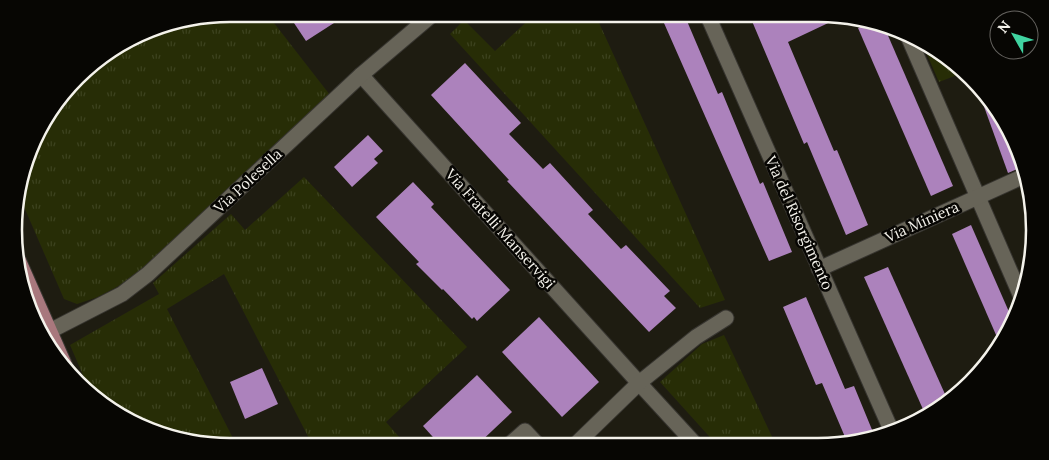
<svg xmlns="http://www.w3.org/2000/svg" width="1049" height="460" viewBox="0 0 1049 460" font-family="Lora,serif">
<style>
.grass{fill:url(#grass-tufts)}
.building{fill:#ac82bc}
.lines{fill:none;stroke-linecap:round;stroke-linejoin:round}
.street-casing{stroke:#373530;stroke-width:17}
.primary-casing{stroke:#373530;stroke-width:17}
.street{stroke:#676458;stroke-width:15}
.primary{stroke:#a8787d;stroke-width:15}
.labels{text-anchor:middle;stroke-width:5;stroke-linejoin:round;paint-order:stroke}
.street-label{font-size:15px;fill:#f4f2eb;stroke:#070603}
.rim{fill:none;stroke:#f4f2eb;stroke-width:2.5}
</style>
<defs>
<pattern id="grass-tufts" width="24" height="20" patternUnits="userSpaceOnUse" patternTransform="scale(1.25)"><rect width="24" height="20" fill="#272d06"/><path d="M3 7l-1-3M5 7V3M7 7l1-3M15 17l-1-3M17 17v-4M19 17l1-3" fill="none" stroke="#3c421e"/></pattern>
</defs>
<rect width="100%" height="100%" fill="#1e1c11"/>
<g class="grass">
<polygon points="230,14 267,14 330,95 139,275 98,297 77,304 64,299 18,193 18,188 43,122 88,67 160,25"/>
<polygon points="535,14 595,14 725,300 700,308 450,34 464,20 495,51"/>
<polygon points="923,45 962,68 965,72 939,82"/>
<polygon points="304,177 467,347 386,422 407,446 313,446 224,274 167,309 237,446 160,435 92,396 70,345 159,294 153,283 231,214 245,230"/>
<polygon points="724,335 776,445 717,445 660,382 702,344"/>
</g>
<g class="building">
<polygon points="288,14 348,14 306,41"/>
<polygon points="660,14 684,14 718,94 722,92 760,184 763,182 792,252 769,261"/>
<polygon points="749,14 819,14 841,17 788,42 834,151 837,150 868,225 846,235 807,142 804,144"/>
<polygon points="871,22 883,24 953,186 931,196 858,28"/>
<polygon points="465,63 521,123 509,134 543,169 550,163 593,210 588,214 621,249 626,245 670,291 664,296 676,308 649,332 507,181 509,180 431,95"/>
<polygon points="986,99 1013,135 1022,167 1008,173 982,101"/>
<polygon points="368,135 383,151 374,159 378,163 352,187 334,167"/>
<polygon points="413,182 434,204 431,207 510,290 477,321 474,317 472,319 443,289 442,290 416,264 419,262 376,217"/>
<polygon points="971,225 1013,321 1000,344 952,234"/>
<polygon points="888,267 949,403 926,416 864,277"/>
<polygon points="806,297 845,389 854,386 875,437 848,444 822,383 816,385 783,307"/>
<polygon points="539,317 599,382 562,417 502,352"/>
<polygon points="262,368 278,404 245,419 230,382"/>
<polygon points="477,375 512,412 476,446 441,446 423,426"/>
</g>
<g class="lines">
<defs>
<g id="street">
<polyline points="707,14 892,432"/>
<polyline points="908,36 1023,301"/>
<polyline points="361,75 639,383 696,445"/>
<polyline points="819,269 1024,176"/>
<polyline points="50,331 122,294 148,274 361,75 433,14"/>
<polyline points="509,445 525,431 538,445"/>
<polyline points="575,445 639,383 696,337 726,318"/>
</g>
<polyline id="primary" points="16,255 65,366"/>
</defs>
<use href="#street" class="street-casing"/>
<use href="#primary" class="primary-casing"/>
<use href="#street" class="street"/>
<use href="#primary" class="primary"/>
</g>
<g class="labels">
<g class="street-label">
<text transform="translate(248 181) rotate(-43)" y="5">Via Polesella</text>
<text transform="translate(922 222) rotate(-24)" y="5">Via Miniera</text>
<text transform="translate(799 223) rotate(66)" y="5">Via del Risorgimento</text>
<text transform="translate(500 229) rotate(48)" y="5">Via Fratelli Manservigi</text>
</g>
</g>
<path d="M0 0H1049V460H0ZM230 22H818A208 208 0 0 1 1026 230V230A208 208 0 0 1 818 438H230A208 208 0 0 1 22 230V230A208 208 0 0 1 230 22Z" fill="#070603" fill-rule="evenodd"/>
<path class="rim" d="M230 22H818A208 208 0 0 1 1026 230V230A208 208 0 0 1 818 438H230A208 208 0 0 1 22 230V230A208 208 0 0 1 230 22Z"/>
<g transform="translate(1014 35) rotate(309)"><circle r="24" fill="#070603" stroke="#666460"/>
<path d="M0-4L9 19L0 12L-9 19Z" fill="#40d4a1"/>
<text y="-8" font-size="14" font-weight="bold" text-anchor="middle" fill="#f4f2eb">N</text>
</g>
</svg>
